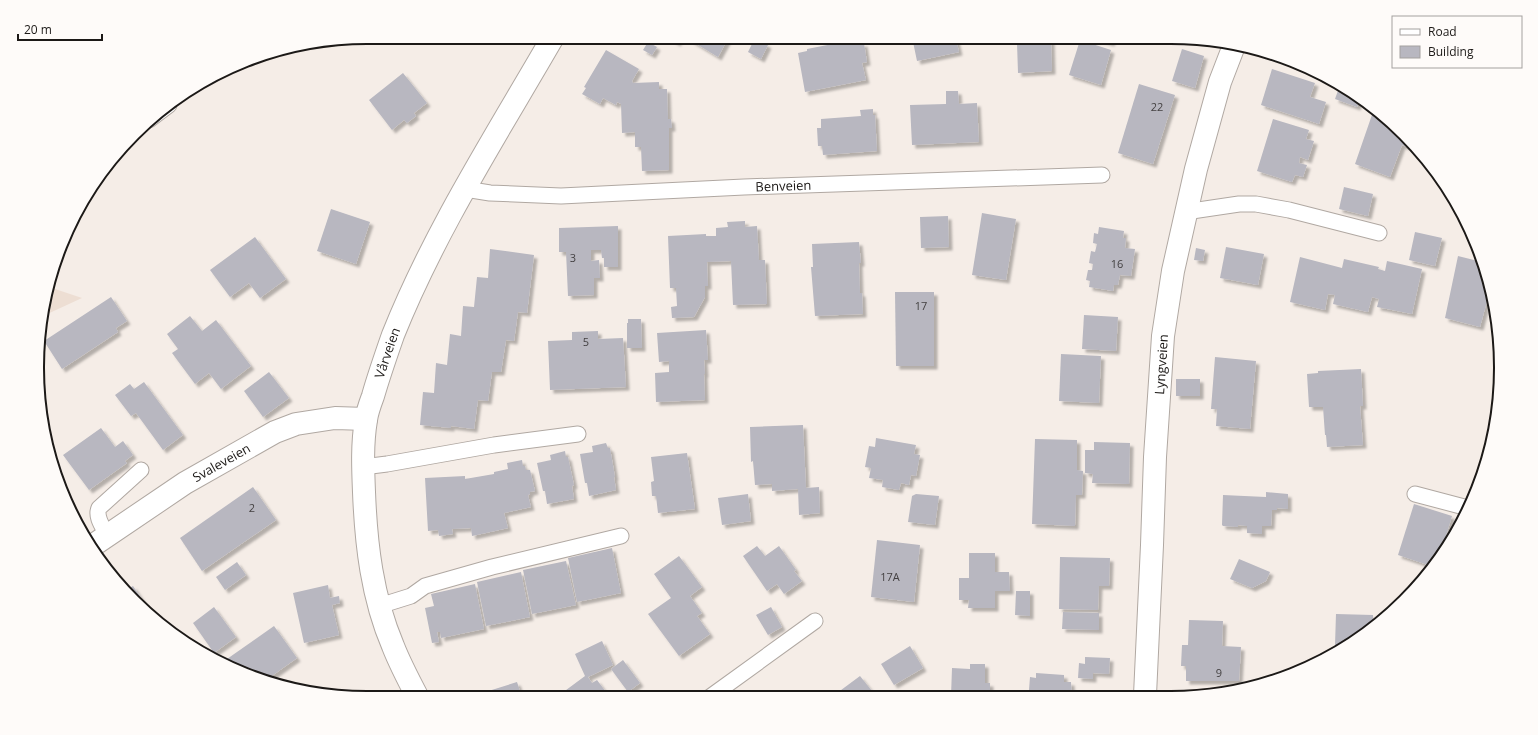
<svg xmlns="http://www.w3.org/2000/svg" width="1538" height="735" viewBox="0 0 1538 735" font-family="'Open Sans',sans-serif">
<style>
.built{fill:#edded3}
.building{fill:#b8b7c0;filter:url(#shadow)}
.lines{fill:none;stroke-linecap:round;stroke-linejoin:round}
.service-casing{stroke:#b0a8a2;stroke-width:17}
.minor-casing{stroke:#b0a8a2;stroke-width:24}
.tertiary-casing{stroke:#b0a8a2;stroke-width:24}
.service{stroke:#fff;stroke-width:15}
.minor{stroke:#fff;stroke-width:22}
.tertiary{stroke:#fff;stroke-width:22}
.labels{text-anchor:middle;stroke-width:4;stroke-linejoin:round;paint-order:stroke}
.number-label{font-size:11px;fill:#434041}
.street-label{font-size:13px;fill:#1c1917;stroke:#fefbf9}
.rim{fill:none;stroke:#1c1917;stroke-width:2}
</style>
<defs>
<filter id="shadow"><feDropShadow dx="3.5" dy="3.5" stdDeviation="1" flood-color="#0004"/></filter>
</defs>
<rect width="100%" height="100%" fill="#f5ede7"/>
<polygon class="built" points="49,287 82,298 43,316 43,303"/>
<g class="building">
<polygon points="667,37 681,37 677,43"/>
<polygon points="685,37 729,37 718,57"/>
<polygon points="912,37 963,37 963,38 956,39 959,52 917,61"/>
<polygon points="1026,37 1051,37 1052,71 1018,73 1017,43 1026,43"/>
<polygon points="1090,37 1113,37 1111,43"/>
<polygon points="755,38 768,45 761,59 748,52"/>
<polygon points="858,39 859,44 864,43 867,62 862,63 866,80 805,92 798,53 807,51 807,49"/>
<polygon points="1080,40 1111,50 1101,85 1069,75"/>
<polygon points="648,42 657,47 652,55 643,50"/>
<polygon points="1182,49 1204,56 1195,88 1172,81"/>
<polygon points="606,50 639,69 632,81 633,83 659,82 659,89 667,89 668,119 671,119 672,128 669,128 669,170 642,171 641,147 635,147 635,132 622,133 621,104 617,102 616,105 603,98 600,104 582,94 586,88 584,87"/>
<polygon points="1272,69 1315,83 1310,97 1326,102 1319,124 1261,105"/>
<polygon points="403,73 427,103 414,113 416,116 407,123 404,120 392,130 369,100"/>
<polygon points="1139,84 1175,95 1153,164 1118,153"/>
<polygon points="1340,85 1360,98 1357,107 1335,99"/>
<polygon points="946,91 958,91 959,104 977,103 979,142 912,145 910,105 946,104"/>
<polygon points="873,109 873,115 875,115 877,151 823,155 822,146 818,146 817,128 821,128 821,119 861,116 860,110"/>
<polygon points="1374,109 1404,134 1418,151 1402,145 1390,177 1355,164"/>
<polygon points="1273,119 1309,130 1306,139 1314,141 1308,160 1300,157 1299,163 1307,165 1303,177 1295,175 1292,182 1257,171"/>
<polygon points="1344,187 1373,194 1368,216 1339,209"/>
<polygon points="331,209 370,222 356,264 317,251"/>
<polygon points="982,213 1016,219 1006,280 972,275"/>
<polygon points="948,216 949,247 921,248 920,217"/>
<polygon points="745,221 745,227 757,226 759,260 765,260 767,304 733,305 731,261 707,262 708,286 705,286 705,297 694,317 672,318 671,307 677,306 676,288 670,288 668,236 706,234 706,236 716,236 716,228 728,227 727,222"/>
<polygon points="618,226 618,267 604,267 604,258 602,258 601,250 591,250 591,261 599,260 600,278 594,278 594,295 568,296 566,252 559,252 559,228"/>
<polygon points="1099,227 1124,231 1123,238 1126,238 1125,248 1135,249 1131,276 1120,275 1118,285 1114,285 1113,291 1089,287 1090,281 1086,280 1088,270 1092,270 1093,264 1089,263 1091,251 1095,252 1097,244 1093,243 1094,233 1098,234"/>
<polygon points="1415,232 1442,238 1435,266 1409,260"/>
<polygon points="255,237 286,279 260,298 249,283 230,297 210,270"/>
<polygon points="859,242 861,263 859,263 860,293 862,293 863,314 815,316 811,267 813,267 812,244"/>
<polygon points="1226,247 1264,254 1258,285 1220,278"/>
<polygon points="1196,248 1205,250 1203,261 1194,260"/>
<polygon points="490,249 534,255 527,313 518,312 514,341 506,340 501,372 492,372 488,401 478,400 474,429 451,426 451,428 420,425 423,392 434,393 436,363 447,365 450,334 461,336 463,306 474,307 477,277 488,278"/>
<polygon points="1458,256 1482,262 1495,303 1487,301 1480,327 1445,318"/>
<polygon points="1300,257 1342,268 1344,259 1379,267 1378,269 1385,271 1387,261 1422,269 1412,314 1377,307 1379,299 1372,297 1368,312 1333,304 1335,295 1328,294 1325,310 1290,302"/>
<polygon points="895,292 934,292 934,366 896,366"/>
<polygon points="111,297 127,321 116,328 118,332 62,369 44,341"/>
<polygon points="1084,315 1118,317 1116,351 1082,349"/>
<polygon points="190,316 202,331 216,320 251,366 221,389 209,373 195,384 172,353 178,349 167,334"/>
<polygon points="628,319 641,319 642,348 627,348 627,323 628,323"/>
<polygon points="706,330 708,360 704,360 705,374 704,374 705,400 656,402 655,373 669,372 669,361 659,362 657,333"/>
<polygon points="598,331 598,339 623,338 626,387 550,390 548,341 572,340 572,332"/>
<polygon points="1061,354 1101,356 1099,403 1059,401"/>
<polygon points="1215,357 1256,361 1250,429 1216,426 1217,409 1211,409"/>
<polygon points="1361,369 1363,406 1360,406 1363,445 1327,447 1326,435 1325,435 1323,407 1309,407 1307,374 1318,373 1318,371"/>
<polygon points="269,372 289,398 263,417 244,391"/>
<rect x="1176" y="379" width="24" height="17"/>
<polygon points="144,382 183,435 163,450 136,413 131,416 115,395 130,384 134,389"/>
<polygon points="803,425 806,488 819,487 820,513 799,515 798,489 772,491 772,484 755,485 753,461 751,462 750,427"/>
<polygon points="101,428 115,447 123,441 133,455 125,461 127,463 89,490 63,455"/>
<polygon points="876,438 916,445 914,454 920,455 916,476 911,475 909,485 901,483 899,490 882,487 883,480 869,478 871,468 865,467 869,446 875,447"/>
<polygon points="1035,439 1077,440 1077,470 1083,471 1082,495 1076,495 1075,526 1032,524"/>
<polygon points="1094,442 1130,443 1129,484 1092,483 1093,474 1085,473 1085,450 1094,450"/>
<polygon points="606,443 608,448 610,448 615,477 614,477 616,490 589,496 587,483 585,483 580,454 593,452 592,446"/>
<polygon points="565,451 566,457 568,457 574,485 572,486 574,499 547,504 545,491 543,491 537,463 551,460 550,455"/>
<polygon points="687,453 695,509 658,513 656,496 652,496 651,482 654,481 651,457"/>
<polygon points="522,460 523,466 525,466 526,470 530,470 535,491 530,492 530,494 528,495 531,507 504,513 508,528 472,536 471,528 452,529 453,534 439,536 438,530 428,531 425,478 465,476 465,479 494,474 494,472 508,469 507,463"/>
<polygon points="253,487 276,520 202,571 180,538"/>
<polygon points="1266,492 1288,494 1288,509 1277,508 1277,510 1272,510 1271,526 1262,526 1262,534 1247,533 1247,526 1238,525 1238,527 1223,526 1222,525 1223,495 1266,497"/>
<polygon points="748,494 751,521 722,525 718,498"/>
<polygon points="916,494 939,496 935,525 908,522 912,496"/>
<polygon points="1414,504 1452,516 1441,552 1434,567 1398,555"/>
<polygon points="877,540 920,545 914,602 871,597"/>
<polygon points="757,546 765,556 779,546 796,570 794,571 802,581 784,594 777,584 767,591 743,556"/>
<polygon points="612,548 621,593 577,602 568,558"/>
<polygon points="969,553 995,553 995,572 1009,572 1010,591 995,591 995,608 968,608 969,600 959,600 959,578 969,578"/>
<polygon points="679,556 702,587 690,596 702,613 697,616 710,634 679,656 648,614 671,598 654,574"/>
<polygon points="1060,557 1110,558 1109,586 1099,586 1098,610 1059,609"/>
<polygon points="1239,559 1270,572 1266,581 1252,588 1230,579"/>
<polygon points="566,561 576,605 532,614 523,570"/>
<polygon points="237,562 246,575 225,590 216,577"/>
<polygon points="521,572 530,617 486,626 477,582"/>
<polygon points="475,584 484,629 441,638 440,632 437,632 439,642 432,643 425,608 434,606 431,594"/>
<polygon points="328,585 330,598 339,596 340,603 332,605 339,635 304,643 293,593"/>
<polygon points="133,586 154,617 153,618 128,589"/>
<polygon points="1016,591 1030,591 1030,616 1015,615"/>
<polygon points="214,607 236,637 214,653 193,623"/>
<polygon points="771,607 782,627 768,635 756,615"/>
<polygon points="1063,612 1099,613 1099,630 1062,629"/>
<polygon points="1336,614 1373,615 1373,629 1345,645 1335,645"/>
<polygon points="1189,620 1223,621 1222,646 1241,647 1239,681 1186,681 1186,666 1181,666 1182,645 1188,645"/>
<polygon points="274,626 297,658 266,680 241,673 232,667 227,659"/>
<polygon points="602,641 613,665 588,677 592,683 597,680 606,692 601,695 602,697 559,697 558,696 585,676 575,654"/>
<polygon points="910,646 923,668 894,685 881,664"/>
<polygon points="1085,657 1110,658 1109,674 1093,673 1093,679 1078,678 1079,663 1085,664"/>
<polygon points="623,660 640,683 628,692 611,669"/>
<polygon points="970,664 985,664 985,683 990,683 990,696 951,696 952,668 970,669"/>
<polygon points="1036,673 1064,675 1064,682 1071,682 1072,696 1025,696 1026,693 1029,690 1030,677 1036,678"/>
<polygon points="860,676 876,696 833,696"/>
<polygon points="517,682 522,697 483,698 482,693"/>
<polygon points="752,691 756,697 744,697"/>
</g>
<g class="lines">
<defs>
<g id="service">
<polyline points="149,120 169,105"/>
<path id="s1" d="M465,189L490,193L561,196L744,187L1102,175"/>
<polyline points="1185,212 1239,204 1256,204 1289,210 1379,233"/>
<polyline points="363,467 387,464 494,445 578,434"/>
<polyline points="1415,494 1468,508"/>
<path d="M107,535C103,527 95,517 99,508L141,470"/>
<polyline points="379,606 411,596 425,586 492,567 621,536"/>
<polyline points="710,697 815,621"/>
</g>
<g id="minor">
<path id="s2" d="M92,546L185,483L275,432L296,424L335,418L366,419"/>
<path id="s3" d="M1145,695L1152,545L1155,457L1163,336L1173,271L1196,169L1220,82L1235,43"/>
</g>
<g id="tertiary">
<path id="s4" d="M418,698C409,681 400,664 393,646C372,597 366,544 364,492C363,468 362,444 366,420C367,412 370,404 373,396C379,375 386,355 393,335C435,230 497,134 553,37"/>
</g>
</defs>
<use href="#service" class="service-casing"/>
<use href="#minor" class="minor-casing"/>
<use href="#tertiary" class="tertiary-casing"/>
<use href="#service" class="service"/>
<use href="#minor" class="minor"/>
<use href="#tertiary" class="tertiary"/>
</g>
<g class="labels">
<g class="number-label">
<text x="1157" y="111">22</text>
<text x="573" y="262">3</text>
<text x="1117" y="268">16</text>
<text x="921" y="310">17</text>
<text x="586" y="346">5</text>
<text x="252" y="512">2</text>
<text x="890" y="581">17A</text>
<text x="1219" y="677">9</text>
</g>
<g class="street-label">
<text dy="5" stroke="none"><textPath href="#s1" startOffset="319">Benveien</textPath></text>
<text dy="5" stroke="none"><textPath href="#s4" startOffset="358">Vårveien</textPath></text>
<text dy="5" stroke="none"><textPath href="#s3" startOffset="331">Lyngveien</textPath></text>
<text dy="5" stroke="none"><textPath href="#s2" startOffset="154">Svaleveien</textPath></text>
</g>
</g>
<path d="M0 0H1538V735H0ZM367 44H1171A323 323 0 0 1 1494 367V368A323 323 0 0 1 1171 691H367A323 323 0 0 1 44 368V367A323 323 0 0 1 367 44Z" fill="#fefbf9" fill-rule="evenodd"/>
<path class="rim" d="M367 44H1171A323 323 0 0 1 1494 367V368A323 323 0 0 1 1171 691H367A323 323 0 0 1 44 368V367A323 323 0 0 1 367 44Z"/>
<rect x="1392" y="16" width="130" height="52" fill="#fefbf9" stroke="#a4a19f"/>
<rect x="1400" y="29" width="20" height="6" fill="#ffffff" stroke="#a4a19f"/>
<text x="1428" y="36" font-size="12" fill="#1c1917">Road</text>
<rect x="1400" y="46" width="20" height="12" fill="#b8b7c0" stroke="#a4a19f"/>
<text x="1428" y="56" font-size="12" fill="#1c1917">Building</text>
<path d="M18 34v6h84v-6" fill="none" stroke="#1c1917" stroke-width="2"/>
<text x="24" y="34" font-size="12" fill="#1c1917" stroke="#fefbf9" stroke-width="3" paint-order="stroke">20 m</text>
</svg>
